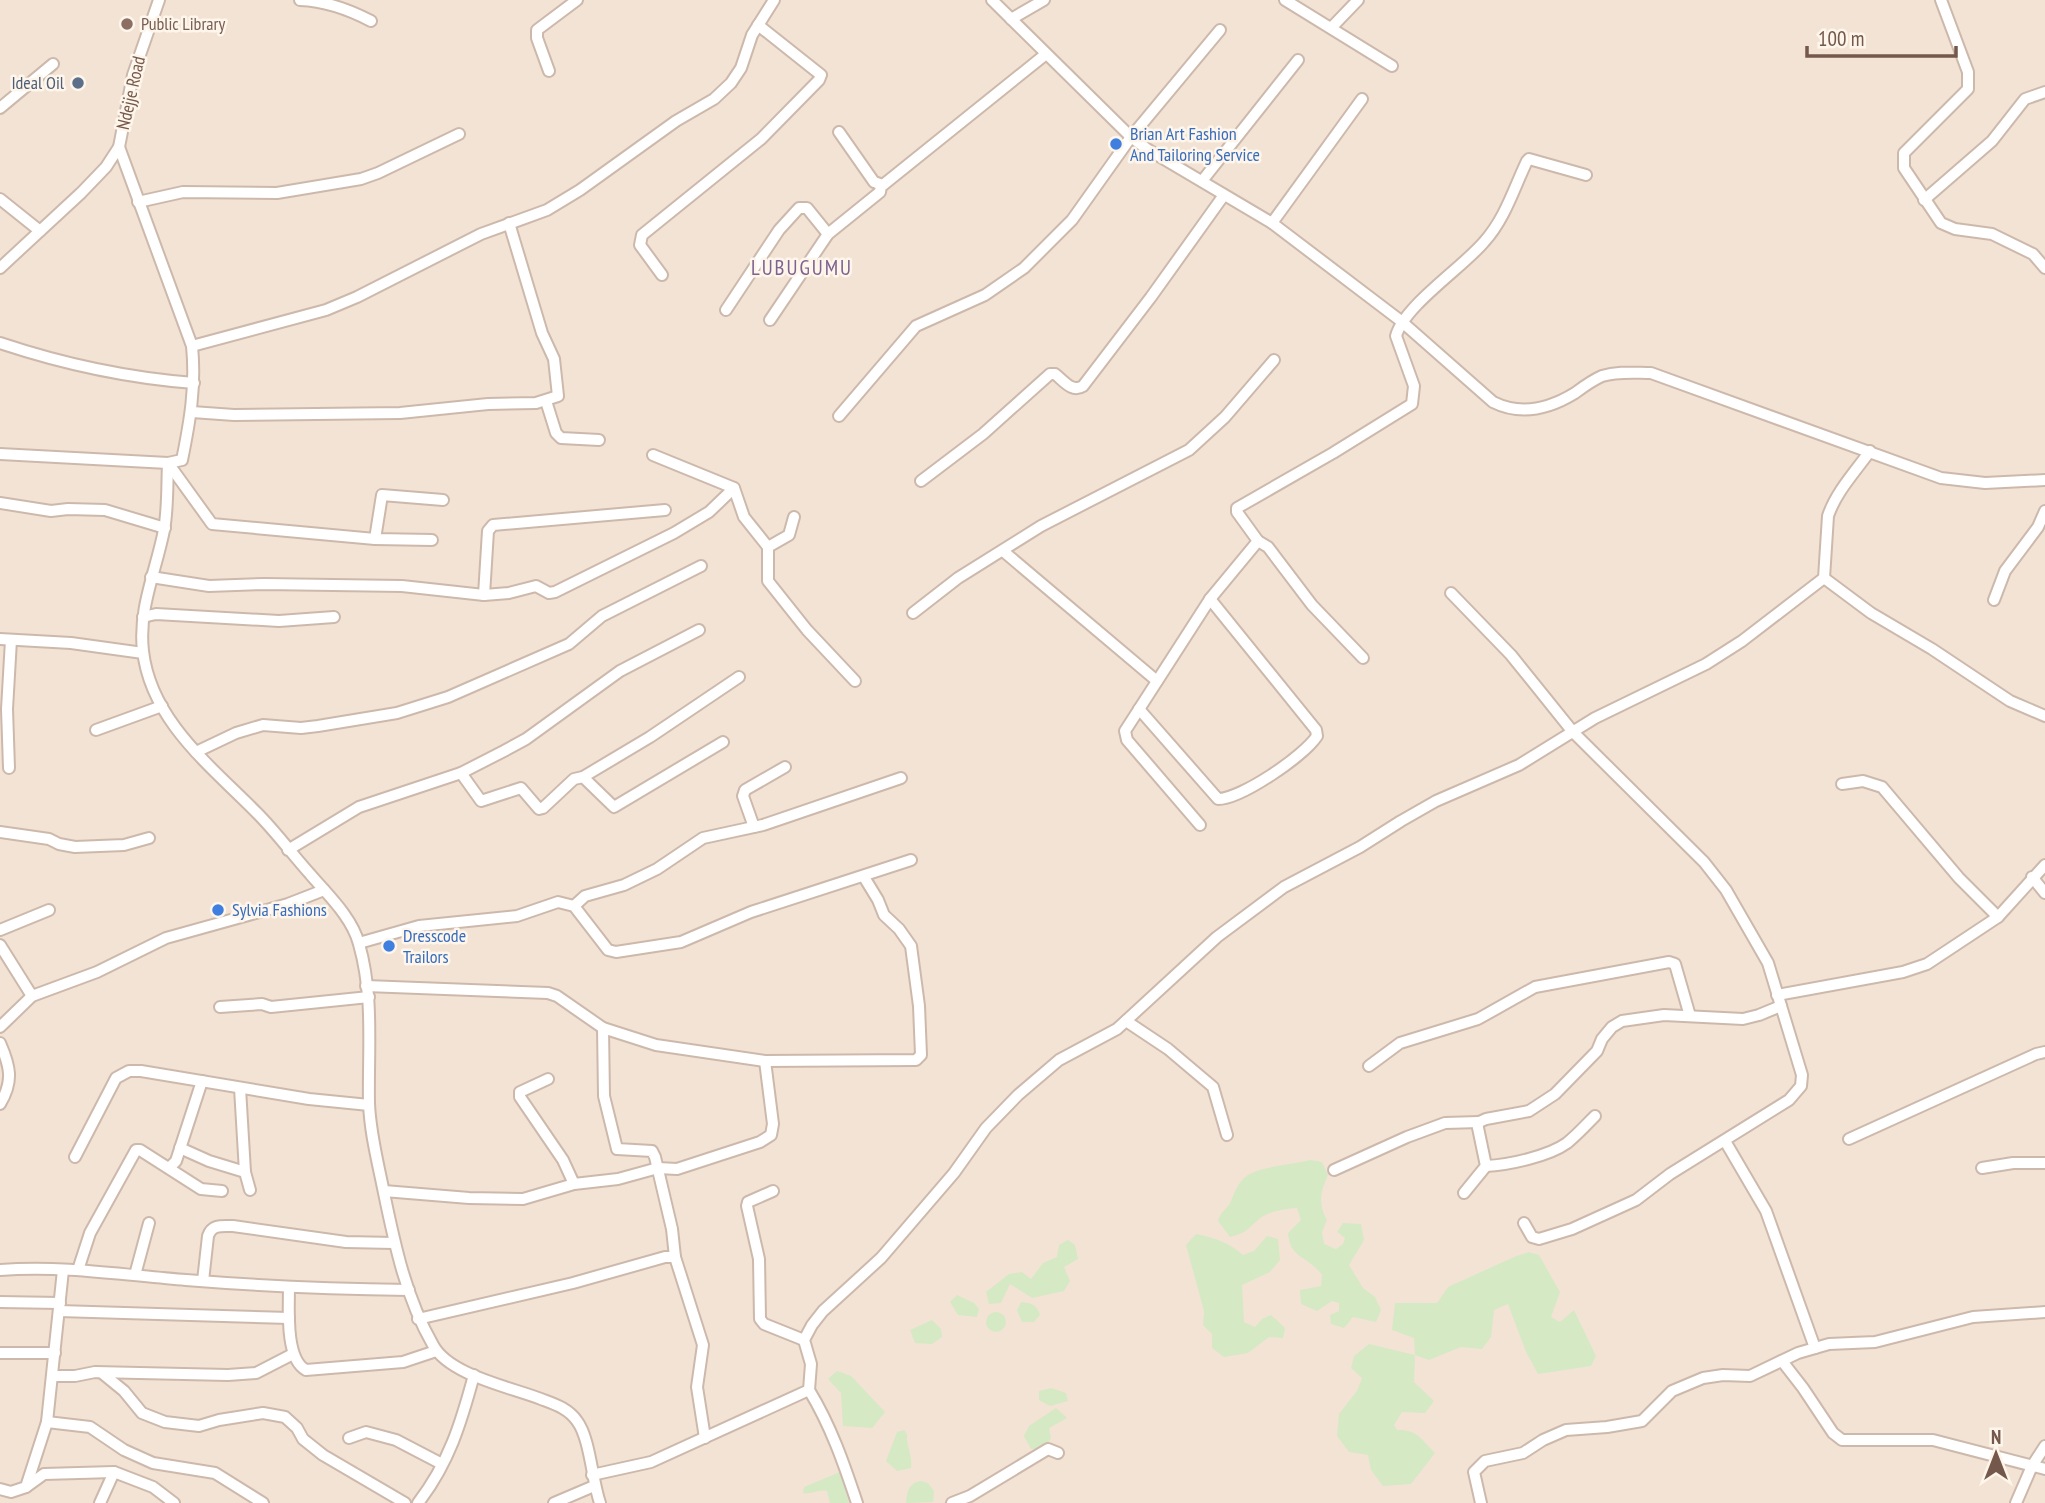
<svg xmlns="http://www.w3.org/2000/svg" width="2045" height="1503" viewBox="0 0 2045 1503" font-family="'PT Sans Narrow',sans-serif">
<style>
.residential{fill:#f3e3d4}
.green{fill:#d5e9c4}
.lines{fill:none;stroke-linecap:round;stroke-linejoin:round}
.minor-casing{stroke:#cdb9ac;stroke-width:14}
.minor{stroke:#fff;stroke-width:10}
.education-dot{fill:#8d6e63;stroke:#fef6eb;stroke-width:2.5}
.service-dot{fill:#5c6f8a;stroke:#fef6eb;stroke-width:2.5}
.shop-dot{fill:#3f7fe0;stroke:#fef6eb;stroke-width:2.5}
.labels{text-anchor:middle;stroke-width:5;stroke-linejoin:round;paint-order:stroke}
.education-label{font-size:18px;fill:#785e54;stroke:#fef6eb;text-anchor:start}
.service-label{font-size:18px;fill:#4e5e75;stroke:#fef6eb;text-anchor:end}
.street-label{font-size:18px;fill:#74584b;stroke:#fef6eb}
.shop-label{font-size:18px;fill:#366cbe;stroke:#fef6eb;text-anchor:start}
.quarter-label{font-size:21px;letter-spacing:2px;fill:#7e6390;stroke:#fef6eb}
</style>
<rect width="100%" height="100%" fill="#fcf2e5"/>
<rect class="residential" x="0" y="0" width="2045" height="1503"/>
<g class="green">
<path d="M1310,1160L1322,1162L1328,1175C1320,1193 1318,1203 1327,1220L1322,1232L1324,1244L1336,1249L1343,1244L1345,1238L1337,1232L1343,1223L1361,1224L1364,1240L1349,1265L1363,1288L1375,1297L1381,1310L1376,1322L1353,1317L1344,1328L1331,1324L1330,1315L1339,1311V1303L1332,1301L1317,1311L1301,1304L1300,1290L1321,1286L1322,1275C1307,1255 1290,1259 1288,1233L1301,1220L1297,1208C1284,1209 1268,1211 1258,1220C1245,1231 1248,1232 1230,1237L1218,1221C1220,1212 1226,1210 1230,1203C1234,1194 1237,1185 1244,1178C1258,1166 1291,1165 1310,1160Z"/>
<path d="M1196,1234C1215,1238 1228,1242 1243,1255L1254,1251L1267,1236L1278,1239L1280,1260L1270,1272L1242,1285L1244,1322L1255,1327L1262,1319L1271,1315L1285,1328L1283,1338L1269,1337L1248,1353L1224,1357L1212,1348V1334L1203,1325L1204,1311L1186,1245Z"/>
<polygon points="1068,1240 1075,1245 1078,1259 1064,1267 1070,1281 1064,1291 1032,1298 1010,1284 1001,1303 989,1304 986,1292 1009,1274 1022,1272 1031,1279 1043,1263 1057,1257 1059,1245"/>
<path d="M1529,1252L1539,1255L1560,1292L1551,1317L1560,1322L1574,1310L1596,1356L1591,1366L1538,1374L1526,1352L1508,1304L1494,1310L1491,1337L1482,1349L1461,1347L1429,1360L1415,1355L1414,1382L1434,1401L1425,1413L1402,1412L1394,1425L1397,1430C1417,1429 1422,1440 1435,1453L1411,1484L1383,1486L1371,1470L1368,1455L1349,1452L1337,1436L1339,1414L1357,1391L1362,1378L1351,1368L1354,1356L1369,1344L1415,1355L1414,1338L1392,1330L1395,1303H1437L1448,1287L1514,1257Z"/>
<polygon points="957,1295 974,1303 979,1309 977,1317 958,1315 950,1302"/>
<path d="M1021,1302C1032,1303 1037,1305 1040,1315L1034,1322H1022L1017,1310Z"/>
<circle cx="996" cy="1322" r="10"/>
<polygon points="932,1320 941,1329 942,1337 932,1344 915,1343 910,1330"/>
<polygon points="837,1371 851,1376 885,1412 872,1428 843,1426 841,1393 828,1379"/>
<polygon points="1051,1388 1066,1393 1068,1401 1050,1406 1039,1400 1039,1391"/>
<polygon points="1056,1408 1067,1418 1049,1428 1051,1438 1045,1448 1031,1449 1024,1436 1029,1426"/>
<path d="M904,1430L907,1434C906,1446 913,1456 911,1468L897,1471L886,1461L897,1432Z"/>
<path d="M840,1472L849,1503H830L827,1491C818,1489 811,1495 803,1493L804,1487Z"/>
<path d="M921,1481L928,1483L934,1491L933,1502L906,1503C907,1492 908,1483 921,1481Z"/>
</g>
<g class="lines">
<defs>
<g id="minor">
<path d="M300,0C326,1 348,9 371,21"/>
<path d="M992,0L1131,137L1147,149L1272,223L1401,321L1493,402C1521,416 1549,409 1575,393C1583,387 1593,380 1602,376C1618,371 1635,373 1651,373L1941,478L1985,483L2045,480"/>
<polyline points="1285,0 1392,66"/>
<polyline points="1941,0 1968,72 1968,89 1904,153 1904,168 1941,223 1955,229 1992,234 2033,254 2045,268"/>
<polyline points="1011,19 1044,0"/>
<polyline points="1332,27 1358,0"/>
<polyline points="549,71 537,38 537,30 577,0"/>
<polyline points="0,108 53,64"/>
<polyline points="839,132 874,182 883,185 1046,54"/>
<path d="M119,147L192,346C196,386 190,421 182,460L168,463C167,485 168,509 164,530C156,571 138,609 143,651C151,721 212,767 257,813C276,832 292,854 310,874C327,894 352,917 359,944C374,996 368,1049 369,1103C370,1133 378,1163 384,1193C395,1246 406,1298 433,1345C449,1375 510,1387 541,1399C554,1404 568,1408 577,1421C590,1438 592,1480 600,1503"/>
<polyline points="1202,181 1298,60"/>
<polyline points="0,199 40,231"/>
<polyline points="1924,200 1992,141 2025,99 2045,92"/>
<polyline points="138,202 183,192 277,193 361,179 378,173 459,134"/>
<polyline points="1272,223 1362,99"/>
<polyline points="0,268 81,193 106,167 119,147 133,75 159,0"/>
<polyline points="662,275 640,245 642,235 761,139 819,80 821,75 758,25"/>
<polyline points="726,310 779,230 799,208 807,208 828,234"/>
<polyline points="770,320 828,234 880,192 881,185"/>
<path d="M0,343C63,364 128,378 194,383"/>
<polyline points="192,346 326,310 357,297 481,234 547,210 580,190 676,121 714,99 731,83 741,68 752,35 774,0"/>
<polyline points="546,401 556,433 561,438 599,440"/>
<polyline points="192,412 234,415 400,413 488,404 536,403 558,396 554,359 542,333 509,223"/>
<polyline points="839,416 916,326 985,295 1024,268 1072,220 1131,137 1220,30"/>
<polyline points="0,454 168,463 212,524 375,539 432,540"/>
<polyline points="653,455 734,488 744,517 768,547 768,581 807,630 855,681"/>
<path d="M921,481L983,434L1050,374H1055C1064,381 1072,393 1083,386L1151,297L1224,195"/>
<polyline points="0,503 51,511 68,509 105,510 165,528"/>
<polyline points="375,539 382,495 443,500"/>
<polyline points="768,547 789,535 794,517"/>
<polyline points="1003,551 1157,681"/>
<polyline points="151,577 209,586 264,584 402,586 484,595 509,593 536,586 549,593 555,592 674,533 709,512 734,488"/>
<polyline points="1824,578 1871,613 1932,649 2010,701 2045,716"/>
<polyline points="1451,593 1511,655 1573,732 1704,862 1726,890 1768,963 1802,1075 1801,1086 1789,1100 1670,1174 1636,1200 1572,1229 1539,1239 1532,1237 1524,1223"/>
<polyline points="484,595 488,531 493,525 665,510"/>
<polyline points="1994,600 2005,571 2038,527 2045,511"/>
<polyline points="913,613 958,578 1041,526 1189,450 1225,417 1274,360"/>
<polyline points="143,617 156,614 279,621 334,617"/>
<polyline points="0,639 71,643 143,653"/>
<path d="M1363,658L1312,605L1268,547L1258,541L1237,512V508L1333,453L1412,404L1414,386L1396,336C1404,306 1462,268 1484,242C1505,219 1514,188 1527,161L1529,159L1586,175"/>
<path d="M1139,709L1218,799C1241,799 1304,756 1317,736L1316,730L1210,599"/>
<polyline points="96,730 162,706"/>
<polyline points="196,752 236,733 263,725 301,728 318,726 397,713 448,697 569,644 602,616 701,566"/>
<polyline points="9,768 7,709 11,640"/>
<polyline points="461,773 481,801 521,788 539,809 543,808 574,779 583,777 650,737 739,677"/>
<polyline points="583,777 614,807 723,742"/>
<polyline points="1842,784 1863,781 1882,787 1959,878 1998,917"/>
<polyline points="1200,825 1127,740 1125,731 1210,599 1258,541"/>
<polyline points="754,827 743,796 745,790 785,767"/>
<polyline points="0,832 49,839 59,844 75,847 124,845 149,838"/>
<polyline points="288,850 359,807 461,773 504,751 526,739 620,671 699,630"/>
<polyline points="2032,877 2045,893"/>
<polyline points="574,906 585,896 624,885 657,869 703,838 763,825 901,778"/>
<polyline points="0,930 49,910"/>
<polyline points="359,943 419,926 517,916 558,902 574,906 608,950 616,952 681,942 751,912 911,860"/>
<polyline points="0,945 32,996"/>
<polyline points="366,986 548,993 557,996 603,1028 656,1045 765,1061 916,1060 921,1055 919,1006 911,946 899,929 884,915 878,900 864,877"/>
<polyline points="1777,995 1903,972 1927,964 1998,917 2045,865"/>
<polyline points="220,1007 262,1004 271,1007 369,997"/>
<polyline points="1126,1021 1168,1049 1213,1087 1227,1135"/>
<polyline points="0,1027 32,996 97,972 166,938 288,904 324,890"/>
<polyline points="603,1028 604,1096 617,1149 652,1151 655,1157 672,1229 675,1257"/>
<path d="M0,1043C10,1066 14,1081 0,1104"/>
<polyline points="1369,1066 1400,1043 1478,1019 1535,987 1669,962 1675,964 1690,1016"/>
<polyline points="240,1088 245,1172"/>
<polyline points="1849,1139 2036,1054 2045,1052"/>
<polyline points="1725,1141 1766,1211 1815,1348"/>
<polyline points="180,1148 209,1161 245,1172 250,1190"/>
<polyline points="75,1157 116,1078 129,1071 141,1071 309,1099 369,1105"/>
<path d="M1486,1166C1509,1165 1549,1156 1567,1143C1577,1135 1586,1125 1595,1116"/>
<polyline points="169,1168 176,1161 202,1081"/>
<polyline points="1982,1168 2013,1163 2045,1163"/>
<polyline points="1334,1170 1407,1137 1445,1123 1479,1122"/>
<polyline points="574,1184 618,1179 658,1168 677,1169 760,1142 771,1135 773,1124 765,1061"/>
<polyline points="384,1191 469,1198 523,1199 574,1184 563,1160 520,1097 520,1092 548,1079"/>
<polyline points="773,1191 748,1202 747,1206 759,1259 760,1319 764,1324 804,1340"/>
<polyline points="1464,1193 1486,1166 1477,1123 1486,1119 1529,1111 1555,1094 1597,1051 1602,1039 1612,1027 1622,1021 1664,1015 1743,1019 1759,1015 1781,1006"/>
<path d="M0,1270C62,1265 124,1275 186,1280C260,1286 334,1289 409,1290"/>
<polyline points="78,1270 90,1233 136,1150 140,1150 201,1189 222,1191"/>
<polyline points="135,1275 149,1223"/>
<path d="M203,1281L208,1236C212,1224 222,1226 233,1226L346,1242L394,1243"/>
<path d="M289,1287C289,1308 285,1359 306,1370L403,1362L436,1351"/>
<polyline points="0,1302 60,1303"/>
<polyline points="59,1311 289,1318"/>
<polyline points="418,1319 573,1283 665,1257 675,1257 703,1345 697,1387 705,1438"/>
<polyline points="0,1353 55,1353"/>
<polyline points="1782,1361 1803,1388 1833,1433 1842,1440 1933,1440 2045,1469"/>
<polyline points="102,1373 124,1391 142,1413 165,1422 199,1426 219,1420 263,1413 285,1417 297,1428 303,1439 323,1455 405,1503"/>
<polyline points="53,1376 75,1376 95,1372 228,1375 256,1373 293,1354"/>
<path d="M809,1390C831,1426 844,1464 857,1503"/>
<polyline points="47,1422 90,1427 124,1450 153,1463 215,1473 263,1503"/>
<polyline points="349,1438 366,1432 396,1440 442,1464"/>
<path d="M592,1475L651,1462L809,1390L811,1364L804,1340L812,1325L823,1311L881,1258L954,1173L986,1128L1018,1095L1059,1060L1117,1029L1217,937L1284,887L1360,847L1401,821L1436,801L1519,765L1595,718L1706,664L1742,641L1824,578L1828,516C1836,492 1855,472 1870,451"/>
<polyline points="26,1487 44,1474 114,1472 153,1487 174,1503"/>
<polyline points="0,1489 11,1492 26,1487 47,1422 63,1270"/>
<polyline points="100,1503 114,1472"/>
<path d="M418,1503C449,1463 461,1423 474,1375"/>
<polyline points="554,1503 594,1486"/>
<polyline points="952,1503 970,1496 1048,1449 1058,1453"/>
<polyline points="1481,1503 1474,1472 1485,1461 1523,1453 1543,1440 1566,1430 1607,1427 1642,1421 1672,1391 1703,1378 1723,1375 1750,1376 1798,1353 1829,1344 1875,1342 1973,1317 2045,1312"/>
<polyline points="2016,1503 2032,1466 2045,1446"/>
</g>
</defs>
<use href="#minor" class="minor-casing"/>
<use href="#minor" class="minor"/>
</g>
<circle class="education-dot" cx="127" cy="24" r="7"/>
<circle class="service-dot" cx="78" cy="83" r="7"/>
<g class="shop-dot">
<circle cx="1116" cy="144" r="7"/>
<circle cx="218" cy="910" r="7"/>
<circle cx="389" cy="946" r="7"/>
</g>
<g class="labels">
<g class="education-label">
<text x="141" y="30">Public Library</text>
</g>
<g class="service-label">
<text x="64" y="89">Ideal Oil</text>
</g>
<g class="street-label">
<text transform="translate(131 93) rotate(-77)" y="6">Ndejje Road</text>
</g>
<g class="shop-label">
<text x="1130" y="140">Brian Art Fashion<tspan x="1130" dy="21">And Tailoring Service</tspan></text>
<text x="232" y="916">Sylvia Fashions</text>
<text x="403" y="942">Dresscode<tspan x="403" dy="21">Trailors</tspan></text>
</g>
<g class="quarter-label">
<text x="802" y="275">LUBUGUMU</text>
</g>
</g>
<g transform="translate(1996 1454)" stroke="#fef6eb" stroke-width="5" paint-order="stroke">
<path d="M0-5L12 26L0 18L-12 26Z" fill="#74584b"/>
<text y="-10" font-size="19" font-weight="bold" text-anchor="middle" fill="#74584b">N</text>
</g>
<path d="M1807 46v10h149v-10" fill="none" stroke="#74584b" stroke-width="3.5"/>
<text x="1818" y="46" font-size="21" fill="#74584b" stroke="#fef6eb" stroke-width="5" paint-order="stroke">100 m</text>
</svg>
